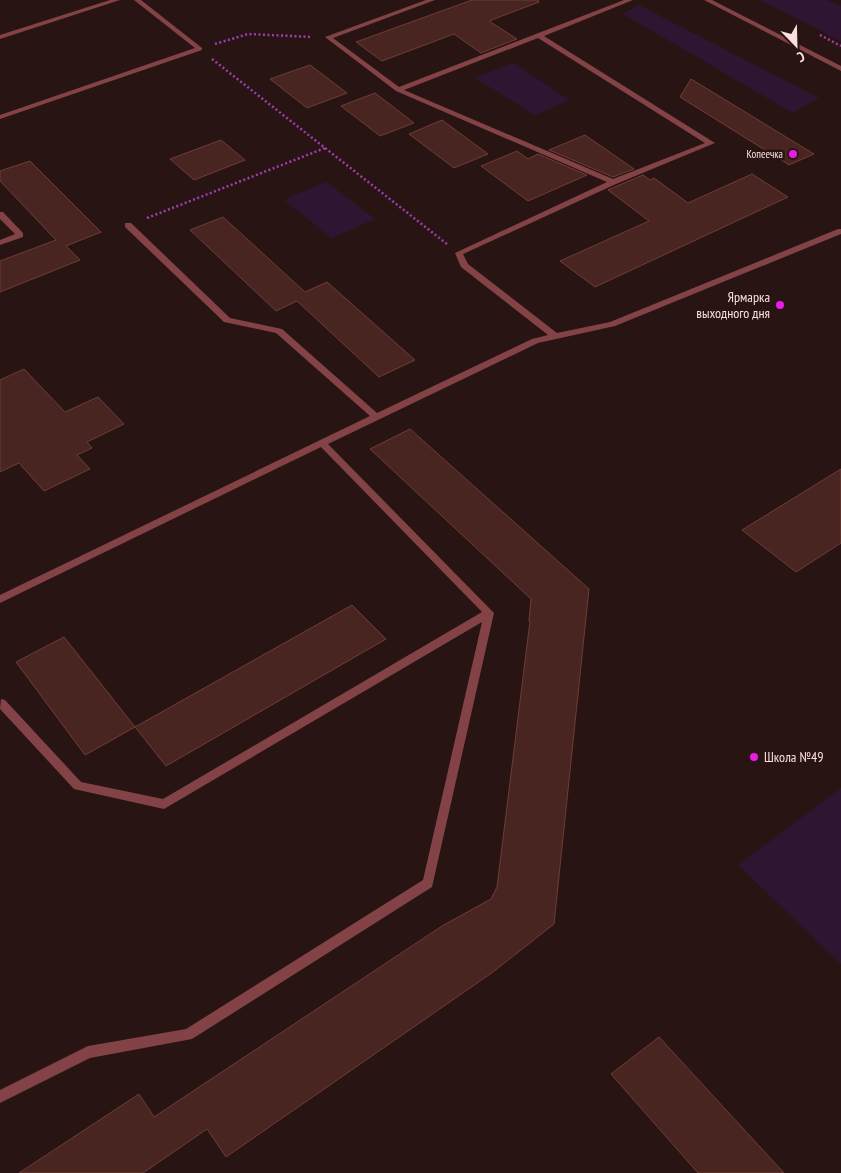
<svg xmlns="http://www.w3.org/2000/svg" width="841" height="1173" viewBox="0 0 841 1173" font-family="'PT Sans Narrow',sans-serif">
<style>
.green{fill:#2e1632}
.building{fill:#482520;stroke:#713c35}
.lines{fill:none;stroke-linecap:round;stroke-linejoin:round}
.path{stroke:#a03cb1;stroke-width:2.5;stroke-dasharray:2 2.5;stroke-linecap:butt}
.service{fill:#834245;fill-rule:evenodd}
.tertiary{fill:#834245;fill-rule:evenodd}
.poi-dot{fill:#eb1ae7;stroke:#281513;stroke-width:2}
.labels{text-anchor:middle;stroke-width:5;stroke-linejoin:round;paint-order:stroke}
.far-poi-label{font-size:11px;fill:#fcdedd;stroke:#281513;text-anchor:end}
.poi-label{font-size:14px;fill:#fcdedd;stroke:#281513;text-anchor:end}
</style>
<rect width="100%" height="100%" fill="#281513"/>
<g class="green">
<polygon points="760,0 826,0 841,6 841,41"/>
<polygon points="639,5 819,98 793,113 623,14"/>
<polygon points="514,63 569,100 535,115 475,78"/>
<polygon points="326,182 375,219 332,238 284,200"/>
<polygon points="841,788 841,964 738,865"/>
</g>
<g class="building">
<polygon points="472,0 538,0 539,2 489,21 517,39 481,53 454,34 382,61 356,42"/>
<polygon points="310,65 347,93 307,108 270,79"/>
<polygon points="691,79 814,154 789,165 680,97"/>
<polygon points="375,93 414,123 380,136 341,106"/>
<polygon points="442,120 488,154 454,168 409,134"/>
<polygon points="585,135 634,169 613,177 549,150"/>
<polygon points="221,140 245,160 194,180 170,159"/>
<polygon points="517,151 528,159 538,154 587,175 528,201 481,166"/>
<polygon points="30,161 101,232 66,246 80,260 0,292 0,261 56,240 0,181 0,171"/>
<polygon points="752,174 788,197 595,287 560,261 649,221 608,190 617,186 643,175 650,180 654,178 688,203"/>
<polygon points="223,217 305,292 327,282 415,360 379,377 297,301 276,311 190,230"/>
<polygon points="24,369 65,412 98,397 124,424 87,442 92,448 77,455 90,469 44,491 19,463 0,472 0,380"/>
<polygon points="410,429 589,589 554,924 493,972 226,1157 207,1129 143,1173 19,1173 139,1094 154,1117 442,926 491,899 497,887 530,621 529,621 531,599 370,449"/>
<polygon points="841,469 841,543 796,572 742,530"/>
<polygon points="352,605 386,639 166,766 135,727"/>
<polygon points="64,637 135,727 85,755 16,662"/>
<polygon points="659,1037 784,1173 698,1173 611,1074"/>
</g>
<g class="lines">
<g class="path">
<polyline points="820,35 841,46"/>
<polyline points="215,44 248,34 312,37"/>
<polyline points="212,59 447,244"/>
<polyline points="147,218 325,148"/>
</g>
<g class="service">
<polygon points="110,0 120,0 0,39 0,35"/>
<polygon points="134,0 141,0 202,48 202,50 0,119 0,115 195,48"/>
<path d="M426,0H435L333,38L399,87L624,0H633L544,36L715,143L616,184L463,254L468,264L557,333L610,322L838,229H841V234L615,326L538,343L328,444L494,613L432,887L192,1039L90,1058L0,1103V1090L88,1046L186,1029L423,880L482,622L164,809L74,789L0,709L1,699L5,700L81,782L163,799L482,612L321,447L0,603V595L370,416L276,333L224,322L125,227V223H131L230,318L282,329L377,413L532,339L548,335L461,267L455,253L607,182L396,91L325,37ZM538,38L705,143L613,179L404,90Z"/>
<polygon points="0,212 3,212 23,233 23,237 0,245 0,240 15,234 0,219"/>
</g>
<polygon class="tertiary" points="704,0 712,0 841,66 841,71"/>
</g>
<g class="poi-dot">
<circle cx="793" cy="154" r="5"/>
<circle cx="780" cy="305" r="5"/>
<circle cx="754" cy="757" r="5"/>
</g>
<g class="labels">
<g class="far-poi-label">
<text x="783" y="158">Копеечка</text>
</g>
<g class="poi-label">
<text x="770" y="302">Ярмарка<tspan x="770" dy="16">выходного дня</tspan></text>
<text x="764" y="762" text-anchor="start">Школа №49</text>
</g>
</g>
<g transform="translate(796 45) rotate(157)" stroke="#281513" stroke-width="4" paint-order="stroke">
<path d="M0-4L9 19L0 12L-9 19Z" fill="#fcdedd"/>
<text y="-8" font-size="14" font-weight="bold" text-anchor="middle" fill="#fcdedd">С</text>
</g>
</svg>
